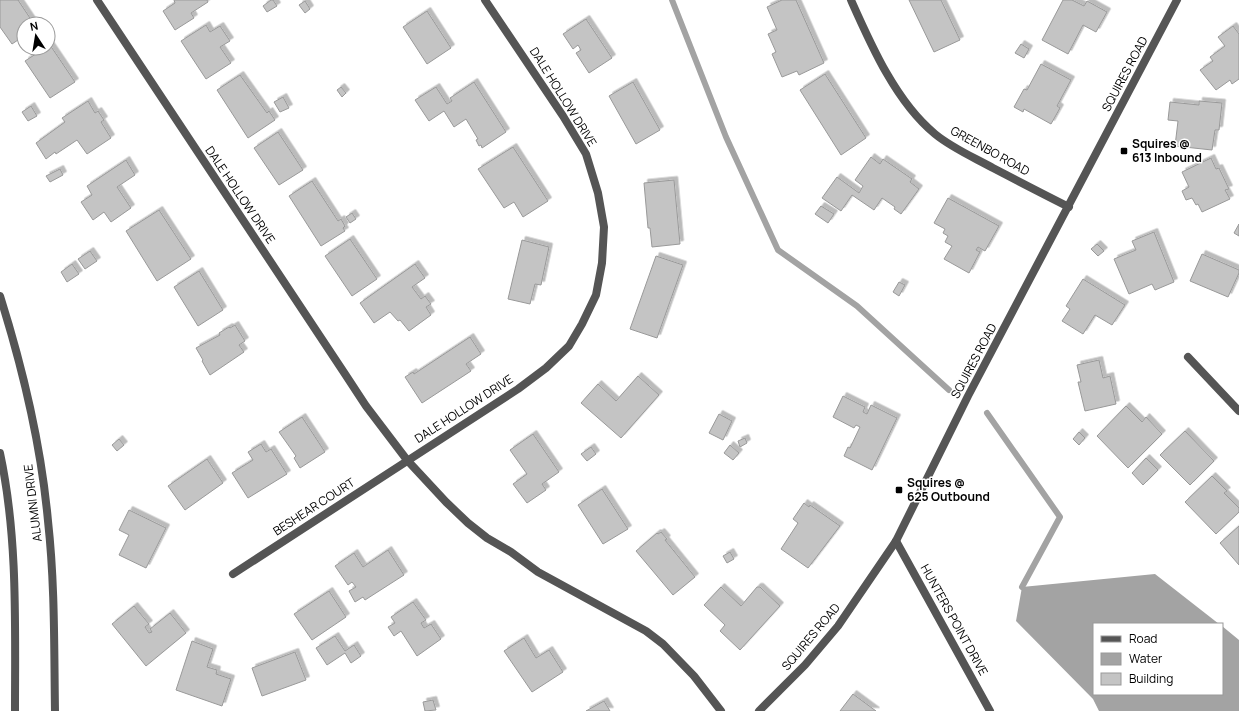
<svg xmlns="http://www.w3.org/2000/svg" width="1239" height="711" viewBox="0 0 1239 711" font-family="Manrope,sans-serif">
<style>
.water{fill:#a3a3a3}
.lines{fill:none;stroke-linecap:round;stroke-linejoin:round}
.stream{stroke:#a3a3a3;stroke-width:6}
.building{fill:#c4c4c4;stroke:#999;filter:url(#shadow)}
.service{stroke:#555;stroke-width:8}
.minor{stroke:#555;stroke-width:8}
.tertiary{stroke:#555;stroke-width:8}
.poi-dot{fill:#000;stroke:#fff;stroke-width:1.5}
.labels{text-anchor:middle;stroke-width:3;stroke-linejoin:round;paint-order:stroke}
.street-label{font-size:12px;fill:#000;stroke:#fff}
.poi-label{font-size:12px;font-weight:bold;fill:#000;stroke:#fff;text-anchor:start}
</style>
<defs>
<filter id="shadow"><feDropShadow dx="3.5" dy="-3.5" stdDeviation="0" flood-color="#0004"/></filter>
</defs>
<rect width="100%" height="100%" fill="#fff"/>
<polygon class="water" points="1155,574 1219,624 1094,624 1094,694 1222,694 1222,626 1239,640 1239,711 1099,711 1093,699 1016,621 1022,587"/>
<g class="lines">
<g class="stream">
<polyline points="672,0 726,137 778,250 857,306 949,390"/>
<polyline points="987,413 1060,517 1022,587"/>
</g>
</g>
<g class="building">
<polygon points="0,0 18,0 34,24 24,24 24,36 12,44 0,27"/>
<polygon points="174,0 207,0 208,2 191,13 194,18 175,30 163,11 175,3"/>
<polygon points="271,0 273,0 277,6 267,12 263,6"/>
<polygon points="782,0 796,0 824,63 799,75 797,71 782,77 772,54 776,52 768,34 777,30 767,7"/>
<polygon points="909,0 941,0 960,40 934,52"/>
<polygon points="1063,0 1072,0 1084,6 1087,1 1107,12 1096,32 1083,25 1068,54 1042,40"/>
<polygon points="305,1 310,9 305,13 299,5"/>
<polygon points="427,11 451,48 427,64 403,27"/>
<polygon points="586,19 612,58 589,73 576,53 581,50 578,45 573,49 563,34"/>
<polygon points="206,25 210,32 220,26 230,41 220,47 231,63 206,79 181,41"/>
<polygon points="1233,26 1239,34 1239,79 1232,84 1230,80 1216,90 1200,70 1213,61 1210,57 1225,46 1218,37"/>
<polygon points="1021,44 1029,49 1024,58 1015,53"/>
<polygon points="50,45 75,82 50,98 25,61 45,48 48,48 48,46"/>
<polygon points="1041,64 1071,80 1057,106 1060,108 1051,124 1024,109 1023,112 1014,107 1024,89 1027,90"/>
<polygon points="825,74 866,138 841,155 800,90"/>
<polygon points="240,75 267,113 269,111 275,120 248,138 217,90"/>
<polygon points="474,82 506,132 482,148 481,145 479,146 476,140 478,139 466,119 454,127 444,111 429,121 415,100 436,87 447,104 452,101 450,98"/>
<polygon points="633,82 660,130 636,144 609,96"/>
<polygon points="341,87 346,93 342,97 337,90"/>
<polygon points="283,97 289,108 280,112 274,102"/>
<polygon points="88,101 95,113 98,111 104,120 101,122 111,138 87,154 77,140 56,154 55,152 46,159 36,143 65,122 62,118"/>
<polygon points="1199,101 1222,103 1219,130 1215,130 1212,150 1175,146 1178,121 1168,120 1170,102 1199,105"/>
<polygon points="31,106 37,116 28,121 22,112"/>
<polygon points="278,132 303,170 279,185 254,148"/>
<polygon points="513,147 548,201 523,217 514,202 504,208 478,169"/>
<polygon points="871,157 880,164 883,159 912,179 910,182 919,189 901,214 894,209 895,207 882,198 874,210 852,195 841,211 822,198 837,177 859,193 863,186 855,180"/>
<polygon points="1211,158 1216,169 1219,168 1229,189 1225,190 1230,199 1202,212 1198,204 1196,205 1192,198 1186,200 1182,191 1189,187 1182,172"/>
<polygon points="126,160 135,175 117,187 131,208 111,222 104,212 93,220 81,202 92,195 87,186"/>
<polygon points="60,169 63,175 50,182 46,176"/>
<polygon points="674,180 680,244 652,247 650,228 648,228 644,183"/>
<polygon points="312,181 338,221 341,219 345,226 343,228 345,231 321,246 289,196"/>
<polygon points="948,198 999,226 985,251 978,247 976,250 980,252 969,273 944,259 952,246 945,242 948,236 943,233 945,229 934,223"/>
<polygon points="821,206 834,214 828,223 815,214"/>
<polygon points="159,210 191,259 157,281 126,231"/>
<polygon points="352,213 356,219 350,223 346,217"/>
<polygon points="1239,224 1239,236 1234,233"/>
<polygon points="1154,232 1174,282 1155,290 1152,284 1129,294 1114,259 1136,250 1132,241"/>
<polygon points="350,239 377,279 352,296 325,256"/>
<polygon points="522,240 549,247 541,285 535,284 530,304 508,299"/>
<polygon points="1097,244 1104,251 1098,256 1091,249"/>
<polygon points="90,251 97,261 85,269 78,259"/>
<polygon points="1202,254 1239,270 1239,273 1228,297 1190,281"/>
<polygon points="656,256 683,265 657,338 630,329"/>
<polygon points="72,264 79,274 67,282 61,272"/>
<polygon points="415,264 425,278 412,287 421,299 425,296 431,304 426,307 431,315 409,331 400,320 398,321 390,312 374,323 360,303"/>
<polygon points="199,271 223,310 198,326 174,287"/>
<polygon points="1083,279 1125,305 1112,325 1095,315 1083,334 1062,321 1070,309 1066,306"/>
<polygon points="899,282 905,285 899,296 893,292"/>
<polygon points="235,325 245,341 239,345 244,352 210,375 202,361 203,360 196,348 220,335 219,333 229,327 230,328"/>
<polygon points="470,337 481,354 466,364 471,371 422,403 405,377 413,372 414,374"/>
<polygon points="1099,360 1103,378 1110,376 1116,404 1085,411 1078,382 1081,382 1077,365"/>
<polygon points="638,376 659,395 621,438 581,403 598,384 616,401"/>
<polygon points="843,396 865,407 863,412 867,414 871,405 897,418 872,470 844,456 848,447 850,448 860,427 856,425 854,428 833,417"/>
<polygon points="1126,406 1142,422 1146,417 1162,434 1128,468 1097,436"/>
<polygon points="719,414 732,421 723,440 709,433"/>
<polygon points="302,417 325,452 300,468 294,458 296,456 279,432"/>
<polygon points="1185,431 1214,461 1190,485 1160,455"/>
<polygon points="1079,432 1085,438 1079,445 1073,439"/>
<polygon points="533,434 559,472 542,484 546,490 527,503 513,484 527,474 510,450"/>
<polygon points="745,438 747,443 740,447 738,441"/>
<polygon points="119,439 124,445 117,451 112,445"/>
<polygon points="261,444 266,452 271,449 287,474 248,498 232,473 253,460 248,452"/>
<polygon points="730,445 739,453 733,460 724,453"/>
<polygon points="591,447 596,454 587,461 581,454"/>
<polygon points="1146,458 1158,470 1143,485 1132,473"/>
<polygon points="207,459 223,483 185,510 168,486"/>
<polygon points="1212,476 1227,491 1224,493 1239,508 1239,512 1216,534 1185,502"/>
<polygon points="602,489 628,529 603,544 578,505"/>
<polygon points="804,503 809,507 810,505 840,526 808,568 781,549 798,523 793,519"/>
<polygon points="129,510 166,528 146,568 119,555 129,535 119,530"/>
<polygon points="1239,526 1239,565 1220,543"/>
<polygon points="661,532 667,539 665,540 695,577 673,595 636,551 657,533 658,534"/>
<polygon points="388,550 404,575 365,600 363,597 355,602 349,591 356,587 352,582 348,585 335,566 354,553 363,567"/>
<polygon points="730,552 734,559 727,563 723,556"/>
<polygon points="721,587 741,606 757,587 760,587 780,606 740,650 720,631 725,625 704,605"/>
<polygon points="329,591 346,617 312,640 294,614"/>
<polygon points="413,602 426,620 421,623 424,628 431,624 441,639 417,656 401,631 394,636 388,627 395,623 391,617"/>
<polygon points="134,606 149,624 145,627 149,633 152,632 150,629 170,613 186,633 146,666 112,624"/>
<polygon points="335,636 345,651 354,645 361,656 351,663 345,653 327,665 316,648"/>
<polygon points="524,638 536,658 549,650 563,672 532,692 504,651"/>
<polygon points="192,641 213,649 207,667 217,670 216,674 231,679 222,706 176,690"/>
<polygon points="295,652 306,680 262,696 252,668"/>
<polygon points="853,694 876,711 840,711"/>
<polygon points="433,700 436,710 425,711 423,702"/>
<polygon points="604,701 610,711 586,711"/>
</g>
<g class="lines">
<polyline class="service" points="896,541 990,711"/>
<g class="minor">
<polyline points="97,0 345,374 366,406 407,460 446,502 468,523 487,538 511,552 538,572 646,631 663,644 694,676 721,711"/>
<path d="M851,0C871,45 896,102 935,134C952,148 973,157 993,168C1018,181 1043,194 1069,207"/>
<polyline points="1188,357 1239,411"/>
<polyline points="233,574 518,389 546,368 569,346 582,324 596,295 602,263 604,227 598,193 586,154 563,116 485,0"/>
</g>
<g class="tertiary">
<path d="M0,296C23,369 41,444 48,521C55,584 54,648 55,711"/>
<path d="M0,453C18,537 15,626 15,711"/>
<polyline points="759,711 805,665 838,626 896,541 968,396 1177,0"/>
</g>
</g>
<g class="poi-dot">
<rect x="1120" y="147" width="8" height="8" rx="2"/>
<rect x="895" y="486" width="8" height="8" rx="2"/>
</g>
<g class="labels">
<g class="street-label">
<text transform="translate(1125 74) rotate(-62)" y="4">SQUIRES ROAD</text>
<text transform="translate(563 97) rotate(58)" y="4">DALE HOLLOW DRIVE</text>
<text transform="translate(990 151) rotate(29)" y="4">GREENBO ROAD</text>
<text transform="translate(240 195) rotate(56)" y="4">DALE HOLLOW DRIVE</text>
<text transform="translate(974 361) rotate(-62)" y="4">SQUIRES ROAD</text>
<text transform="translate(464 409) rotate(-33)" y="4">DALE HOLLOW DRIVE</text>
<text transform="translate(33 503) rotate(-97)" y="4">ALUMNI DRIVE</text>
<text transform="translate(314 507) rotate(-33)" y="4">BESHEAR COURT</text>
<text transform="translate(954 620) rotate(61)" y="4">HUNTERS POINT DRIVE</text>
<text transform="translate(811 637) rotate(-50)" y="4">SQUIRES ROAD</text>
</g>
<g class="poi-label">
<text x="1132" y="148">Squires @<tspan x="1132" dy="14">613 Inbound</tspan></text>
<text x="907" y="487">Squires @<tspan x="907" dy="14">625 Outbound</tspan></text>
</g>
</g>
<rect x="1093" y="623" width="130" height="72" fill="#ffffff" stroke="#999999"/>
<rect x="1101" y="636" width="20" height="6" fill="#555555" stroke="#999999"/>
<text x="1129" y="643" font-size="12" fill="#000000">Road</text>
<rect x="1101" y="653" width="20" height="12" fill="#a3a3a3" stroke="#999999"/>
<text x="1129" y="663" font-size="12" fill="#000000">Water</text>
<rect x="1101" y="673" width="20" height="12" fill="#c4c4c4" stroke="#999999"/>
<text x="1129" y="683" font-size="12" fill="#000000">Building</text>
<g transform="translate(36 36) rotate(348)"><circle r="19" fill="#ffffff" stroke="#999999"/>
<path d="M0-3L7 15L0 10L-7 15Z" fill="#000000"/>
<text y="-6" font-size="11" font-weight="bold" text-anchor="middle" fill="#000000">N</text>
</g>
</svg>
